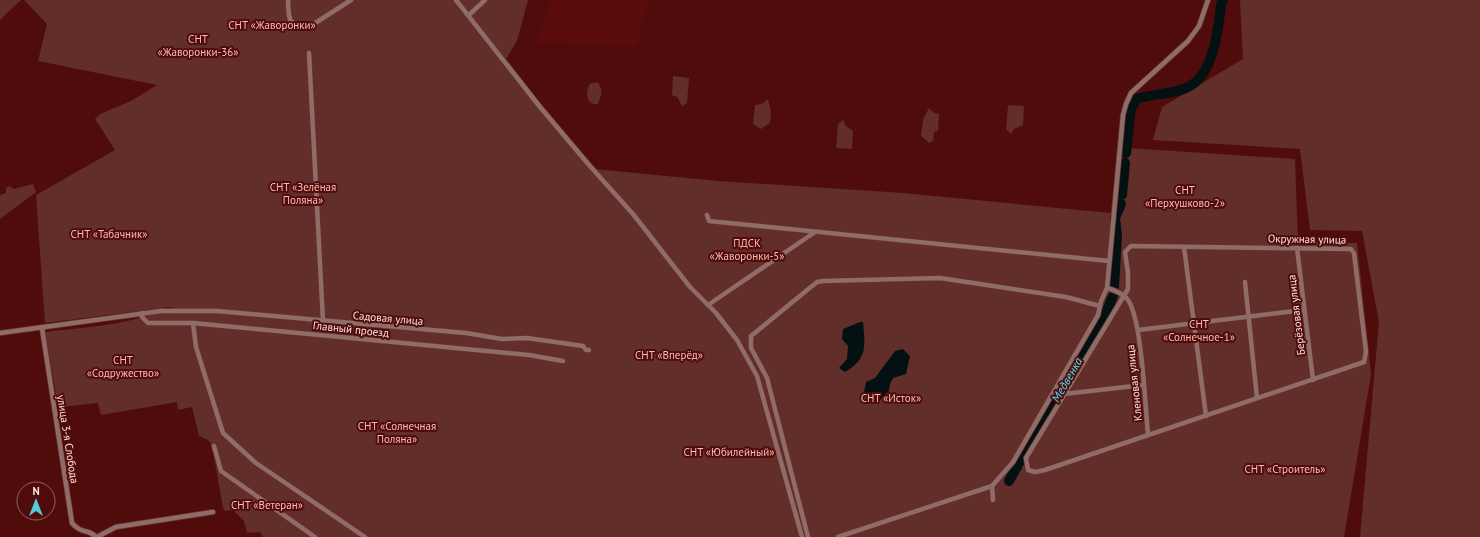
<svg xmlns="http://www.w3.org/2000/svg" width="1480" height="537" viewBox="0 0 1480 537" font-family="'PT Sans',sans-serif">
<style>
.built{fill:#5a0c0c}
.green{fill:#612e2a}
.water{fill:#041112}
.lines{fill:none;stroke-linecap:round;stroke-linejoin:round}
.river{stroke:#041112;stroke-width:10}
.minor-casing{stroke:#6c2e2d;stroke-width:6}
.minor{stroke:#8e6c68;stroke-width:4.5}
.labels{text-anchor:middle;stroke-width:4;stroke-linejoin:round;paint-order:stroke}
.park-label{font-size:11px;fill:#fcbbb3;stroke:#500c0b}
.street-label{font-size:11px;fill:#fde3df;stroke:#500c0b}
.water-label{font-size:12px;font-style:italic;fill:#45e0f2;stroke:#500c0b}
</style>
<rect width="100%" height="100%" fill="#500c0b"/>
<polygon class="built" points="550,0 648,0 637,46 537,43"/>
<g class="green">
<polygon points="0,0 21,0 0,20"/>
<path d="M24,0H528L517,41L506,59L572,143L594,169L718,181L903,193L1121,214L1128,148L1295,159L1298,242L1357,243L1371,374L1344,537H263L260,532L247,533L244,521L233,510L225,511L223,508L212,445L208,440L199,436L192,407L178,410L177,402L101,415L98,403L61,407L58,405L45,332C78,328 114,326 146,316C157,312 171,315 182,310L169,307L45,323L36,195L115,150L95,119L100,114L131,101L157,85L38,61L47,24Z"/>
<polygon points="1240,0 1480,0 1480,537 1360,537 1379,322 1362,231 1310,230 1300,149 1153,140 1162,107 1243,59"/>
<polygon points="673,76 689,78 687,103 682,106 677,97 672,95"/>
<path d="M597,82C604,89 601,96 598,104C586,106 585,91 590,84Z"/>
<polygon points="768,99 771,112 770,123 761,129 753,124 755,105 762,104"/>
<polygon points="1008,105 1024,106 1023,125 1014,129 1011,134 1006,129"/>
<polygon points="929,108 934,113 939,114 938,131 934,132 933,141 929,143 921,136 923,119"/>
<polygon points="843,120 846,126 853,131 852,149 836,148 838,124"/>
<polygon points="33,184 36,192 0,219 0,195 6,193 6,188 9,186 14,189"/>
</g>
<g class="water">
<path d="M860,322H863C865,346 868,359 845,372L839,368L847,359L848,346L842,339L843,329Z"/>
<polygon points="903,349 910,356 906,374 893,378 890,384 889,391 880,400 864,392 866,382 875,378 895,351"/>
</g>
<g class="lines">
<g class="river">
<path d="M1126,153L1131,108L1137,99C1153,93 1173,95 1188,87C1214,74 1218,30 1221,5L1223,0"/>
<polyline points="1122,195 1125,163"/>
<polyline points="1114,287 1117,236 1115,218 1121,204"/>
<polyline points="1019,463 1104,317 1113,296"/>
<polyline points="1009,481 1017,467"/>
</g>
<defs>
<g id="minor">
<path d="M288,0C289,21 287,24 309,27L351,0"/>
<polyline points="456,0 540,107 589,165 633,214 690,287 716,313 737,340 757,376 802,537"/>
<polyline points="469,15 485,0"/>
<polyline points="309,53 323,321"/>
<polyline points="707,215 709,221 1109,261"/>
<polygon points="1131,246 1351,249 1354,253 1366,352 1364,362 1045,470 1035,472 1028,470 1026,458 1128,289 1128,273 1125,252"/>
<polyline points="1184,247 1206,416"/>
<polyline points="1297,248 1313,380"/>
<polyline points="1245,282 1257,398"/>
<path d="M1107,288C1114,290 1123,293 1128,300C1142,320 1145,405 1148,434"/>
<polyline points="708,305 815,232"/>
<polyline points="142,313 142,317 148,323 193,323 529,355 563,361"/>
<polyline points="193,323 196,347 223,433 256,463 365,537"/>
<path d="M42,328L72,523C82,535 88,528 96,537"/>
<polyline points="1138,330 1304,310"/>
<polyline points="0,333 161,311 217,311 466,333 502,339 527,338 583,346 586,350 589,350"/>
<polyline points="1064,394 1143,385"/>
<polyline points="214,446 221,471 315,537"/>
<polyline points="992,486 993,500"/>
<polyline points="97,537 116,527 213,512"/>
<polyline points="808,537 767,378 751,348 751,336 817,282 823,281 940,278 1066,297 1100,306"/>
<polyline points="838,537 992,486 1013,462 1098,315 1101,301 1107,288 1123,115 1126,104 1131,93 1188,41 1199,26 1208,0"/>
</g>
</defs>
<use href="#minor" class="minor-casing"/>
<use href="#minor" class="minor"/>
</g>
<g class="labels">
<g class="park-label">
<text x="272" y="29">СНТ «Жаворонки»</text>
<text x="198" y="43">СНТ<tspan x="198" dy="13">«Жаворонки-36»</tspan></text>
<text x="303" y="191">СНТ «Зелёная<tspan x="303" dy="13">Поляна»</tspan></text>
<text x="1185" y="194">СНТ<tspan x="1185" dy="13">«Перхушково-2»</tspan></text>
<text x="109" y="238">СНТ «Табачник»</text>
<text x="747" y="247">ПДСК<tspan x="747" dy="13">«Жаворонки-5»</tspan></text>
<text x="1199" y="328">СНТ<tspan x="1199" dy="13">«Солнечное-1»</tspan></text>
<text x="669" y="359">СНТ «Вперёд»</text>
<text x="123" y="364">СНТ<tspan x="123" dy="13">«Содружество»</tspan></text>
<text x="891" y="402">СНТ «Исток»</text>
<text x="397" y="430">СНТ «Солнечная<tspan x="397" dy="13">Поляна»</tspan></text>
<text x="729" y="456">СНТ «Юбилейный»</text>
<text x="1285" y="473">СНТ «Строитель»</text>
<text x="267" y="509">СНТ «Ветеран»</text>
</g>
<g class="street-label">
<text transform="translate(1307 239) rotate(1)" y="4">Окружная улица</text>
<text transform="translate(1296 315) rotate(-97)" y="4">Берёзовая улица</text>
<text transform="translate(388 318) rotate(5)" y="4">Садовая улица</text>
<text transform="translate(351 329) rotate(6)" y="4">Главный проезд</text>
<text transform="translate(1134 383) rotate(-96)" y="4">Кленовая улица</text>
<text transform="translate(68 439) rotate(81)" y="4">улица 3-я Слобода</text>
</g>
<g class="water-label">
<text transform="translate(1067 380) rotate(-60)" y="4">Медвенка</text>
</g>
</g>
<g transform="translate(36 501)"><circle r="19" fill="#500c0b" stroke="#956260"/>
<path d="M0-3L7 15L0 10L-7 15Z" fill="#53cbda"/>
<text y="-6" font-size="11" font-weight="bold" text-anchor="middle" fill="#fde3df">N</text>
</g>
</svg>
